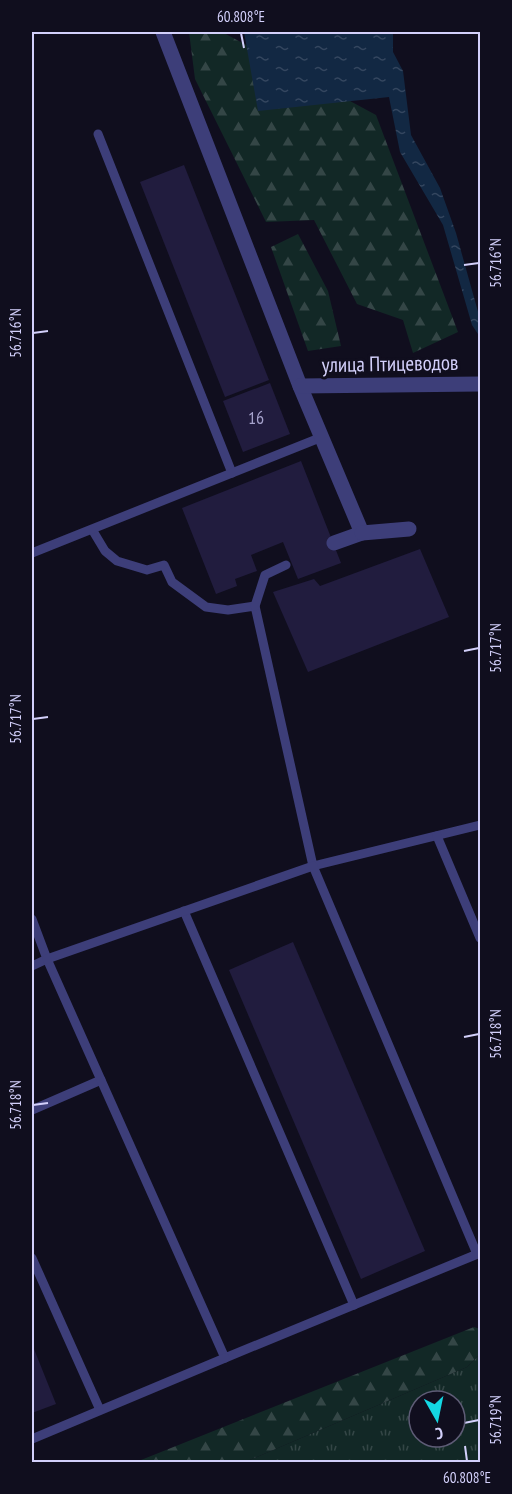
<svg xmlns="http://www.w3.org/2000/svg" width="512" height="1494" viewBox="0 0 512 1494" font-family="'PT Sans Narrow',sans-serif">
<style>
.grass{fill:url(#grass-tufts);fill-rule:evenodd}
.forest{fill:url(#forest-firs)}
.water{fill:url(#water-ripples)}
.building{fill:#211c3e}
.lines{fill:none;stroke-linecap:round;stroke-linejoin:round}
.lane{stroke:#3d3e79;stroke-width:9}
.street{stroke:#3d3e79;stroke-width:15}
.ticks{fill:none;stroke:#d3d0fb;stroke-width:2}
.labels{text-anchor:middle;stroke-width:6;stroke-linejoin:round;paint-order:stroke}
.number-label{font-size:18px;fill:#a6a3cc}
.street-label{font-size:21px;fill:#d3d0fb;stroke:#100e1e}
.neatline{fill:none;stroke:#d3d0fb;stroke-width:2}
.ticks-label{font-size:15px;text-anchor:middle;fill:#d3d0fb}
</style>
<defs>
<pattern id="grass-tufts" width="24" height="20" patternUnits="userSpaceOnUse" patternTransform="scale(1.5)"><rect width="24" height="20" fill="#122826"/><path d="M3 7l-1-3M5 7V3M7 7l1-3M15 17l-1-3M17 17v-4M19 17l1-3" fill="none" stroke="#344646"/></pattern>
<pattern id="forest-firs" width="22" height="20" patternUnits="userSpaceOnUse" patternTransform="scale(1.5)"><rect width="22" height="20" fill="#122826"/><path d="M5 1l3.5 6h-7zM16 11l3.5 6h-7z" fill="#344646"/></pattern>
<pattern id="water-ripples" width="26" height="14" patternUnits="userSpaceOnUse" patternTransform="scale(1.5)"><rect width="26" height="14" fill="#122843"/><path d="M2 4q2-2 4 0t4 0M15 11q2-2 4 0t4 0" fill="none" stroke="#34465f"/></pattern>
</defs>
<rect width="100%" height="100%" fill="#100e1e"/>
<path class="grass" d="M480,1354V1462H245L467,1367ZM419,1401H455V1437H419Z"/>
<g class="forest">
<polygon points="189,32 222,32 376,115 458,332 413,353 403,320 357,304 314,220 266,222 195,79"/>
<polygon points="298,234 328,291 341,346 308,351 271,247"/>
<polygon points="474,1327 480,1329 480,1354 467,1367 245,1462 136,1462"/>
</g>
<polygon class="water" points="244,32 393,32 393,52 403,71 411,135 440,188 456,233 480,319 480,337 472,325 443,225 400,152 389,97 258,111"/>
<g class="building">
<polygon points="184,165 269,380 225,397 140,182"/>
<polygon points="270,383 290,434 243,452 223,401"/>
<polygon points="301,461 341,563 298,579 283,542 251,555 257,571 235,579 237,586 216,594 182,508"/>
<polygon points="420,549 449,617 308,672 273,592 314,579 320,586"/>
<polygon points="293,942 425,1251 361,1279 229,970"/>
<polygon points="32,1344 56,1404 32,1413"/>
</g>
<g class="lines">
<g class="lane">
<polyline points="98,134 232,473"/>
<polyline points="93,531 105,551 117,561 147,570 164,565 172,582 206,607 228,610 255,606 313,866 480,825"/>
<polyline points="32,553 322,437"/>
<polyline points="255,606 265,575 286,565"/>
<polyline points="437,836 480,938"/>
<polyline points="184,911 354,1305"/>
<polyline points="32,919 47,959 32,966"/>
<polyline points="32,1110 101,1080"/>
<polyline points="477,1254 313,866 47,959 225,1358 480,1253"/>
<polyline points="32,1258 100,1410"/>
<polyline points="32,1439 225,1358"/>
</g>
<g class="street">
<polyline points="163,32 300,386 362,533 334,543"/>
<polyline points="300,386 480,384"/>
<polyline points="362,533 409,529"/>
</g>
</g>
<path class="ticks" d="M241,33L244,48M464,265L479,263M33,333L48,331M464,651L479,648M33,719L48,717M464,1037L479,1034M33,1105L48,1103M464,1423L479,1420M465,1446L467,1461"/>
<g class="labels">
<g class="number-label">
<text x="256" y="424">16</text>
</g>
<g class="street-label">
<text transform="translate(390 364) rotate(-1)" y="7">улица Птицеводов</text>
</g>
</g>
<rect width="512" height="1494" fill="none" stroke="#100e1e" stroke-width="66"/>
<g transform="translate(437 1419) rotate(171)"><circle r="28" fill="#100e1e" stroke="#5e5c76" stroke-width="1.5"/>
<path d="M0-4.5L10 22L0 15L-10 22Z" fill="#14d7e3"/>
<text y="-9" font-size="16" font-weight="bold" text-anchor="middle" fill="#d3d0fb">С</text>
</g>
<rect x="33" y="33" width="446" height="1428" class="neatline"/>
<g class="ticks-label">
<text x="241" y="22">60.808°E</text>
<text transform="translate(496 263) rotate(-90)" y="5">56.716°N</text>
<text transform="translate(16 333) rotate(-90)" y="5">56.716°N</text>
<text transform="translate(496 648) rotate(-90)" y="5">56.717°N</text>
<text transform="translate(16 719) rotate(-90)" y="5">56.717°N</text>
<text transform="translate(496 1034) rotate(-90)" y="5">56.718°N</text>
<text transform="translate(16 1105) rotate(-90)" y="5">56.718°N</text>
<text transform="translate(496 1420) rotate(-90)" y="5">56.719°N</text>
<text x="467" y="1483">60.808°E</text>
</g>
</svg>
